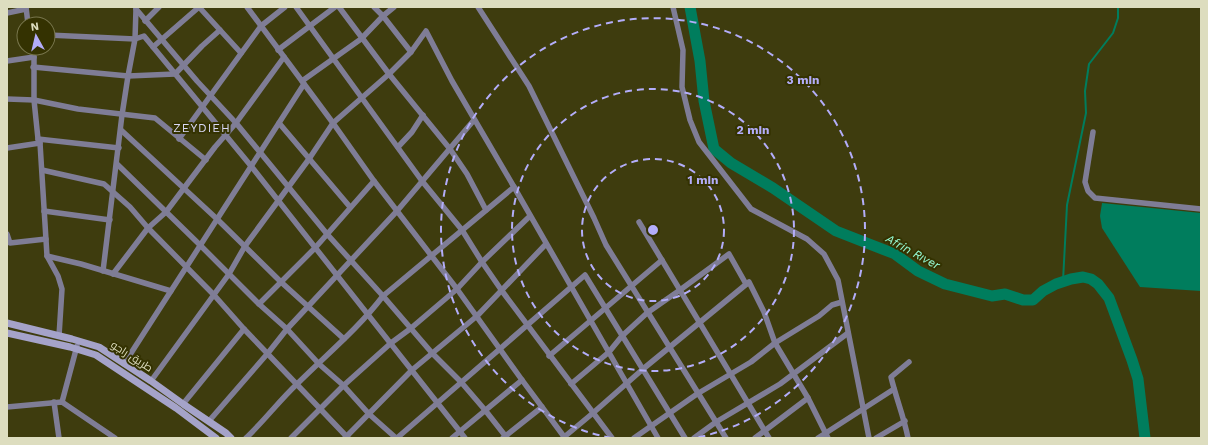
<svg xmlns="http://www.w3.org/2000/svg" width="1208" height="445" viewBox="0 0 1208 445" font-family="'Work Sans',Cairo,sans-serif">
<style>
.water{fill:#007d5d}
.lines{fill:none;stroke-linecap:round;stroke-linejoin:round}
.stream{stroke:#007d5d;stroke-width:2}
.river{stroke:#007d5d;stroke-width:11}
.street{stroke:#7f7d96;stroke-width:5.5}
.secondary{stroke:#a5a3c9;stroke-width:7}
.ring{fill:none;stroke:#b3adf9;stroke-width:2;stroke-dasharray:7 5}
.labels{text-anchor:middle;stroke-width:4;stroke-linejoin:round;paint-order:stroke}
.street-label{font-size:11px;fill:#ddddbf;stroke:#343201}
.neighbourhood-label{font-size:12px;letter-spacing:1px;fill:#dad9f7;stroke:#343201}
.water-label{font-size:12px;font-style:italic;fill:#96fbd5;stroke:#343201}
.centre{fill:#b3adf9;stroke:#343201;stroke-width:2}
.ring-label{font-size:12px;text-anchor:middle;font-weight:bold;fill:#b3adf9;stroke:#343201;stroke-width:4;stroke-linejoin:round;paint-order:stroke}
</style>
<rect width="100%" height="100%" fill="#3e3c0e"/>
<polygon class="water" points="1102,203 1201,213 1201,291 1140,287 1102,228 1100,216"/>
<g class="lines">
<polyline class="stream" points="1063,281 1067,205 1086,113 1085,91 1089,64 1113,33 1118,18 1118,7"/>
<polyline class="river" points="690,7 700,61 704,101 714,149 731,163 773,188 836,231 895,254 918,271 945,284 992,296 1005,294 1023,300 1033,300 1043,291 1056,284 1071,279 1083,277 1091,279 1098,284 1109,298 1132,360 1138,379 1145,438"/>
<g class="street">
<polyline points="26,7 28,24"/>
<polyline points="199,7 241,53"/>
<polyline points="247,7 333,123 374,181 457,289 522,380 565,438"/>
<polyline points="296,7 422,181 462,230 482,262 502,291 612,438"/>
<polyline points="339,7 389,74 450,149 467,174 486,210"/>
<polyline points="374,7 383,16 411,52"/>
<polyline points="478,7 529,86 594,218 606,245 726,438"/>
<polyline points="673,7 683,50 682,87 690,120 699,142 751,209 807,239 824,254 838,280 869,438"/>
<polyline points="136,9 197,81 236,123 327,234 383,296 432,353 461,382 485,410 507,438"/>
<polyline points="7,13 26,9"/>
<polyline points="145,21 159,7"/>
<polyline points="48,35 135,39 144,36 251,166 465,438"/>
<polyline points="153,47 199,7"/>
<polyline points="32,48 34,57 34,100 38,139 40,143 47,256 58,276 62,289 59,336"/>
<polyline points="278,50 335,7"/>
<polyline points="7,61 34,57"/>
<polyline points="33,67 128,76 175,74 202,46 220,30"/>
<polyline points="302,81 361,39 383,16 394,7"/>
<polyline points="7,99 34,100 78,109 155,118 206,160"/>
<polyline points="279,123 350,207"/>
<polyline points="121,130 217,219 281,282 344,339"/>
<polyline points="1093,132 1085,182 1088,191 1095,198 1201,209"/>
<polyline points="38,139 119,148"/>
<polyline points="179,139 261,26 285,7"/>
<polyline points="398,147 412,132 423,115"/>
<polyline points="7,148 40,143"/>
<polyline points="117,164 200,245 259,304 287,329 319,364 343,385 369,414 396,438"/>
<polyline points="42,170 104,184 130,207 148,228 214,295 244,329 348,438"/>
<polyline points="44,211 110,220"/>
<polyline points="639,222 769,438"/>
<polyline points="7,234 10,243 46,239"/>
<polyline points="47,256 81,264 171,291"/>
<polyline points="103,271 122,115 128,76 135,39 136,9"/>
<polyline points="113,274 148,228 166,212 215,147 236,123 284,57"/>
<polyline points="259,304 315,248 374,181"/>
<polyline points="549,356 662,260"/>
<polyline points="124,364 304,84"/>
<polyline points="151,381 229,274 245,246 309,159 333,123 389,74 411,52 426,31 452,81 514,187 658,438"/>
<polyline points="571,384 609,352 622,336 647,313 680,290 729,254 746,284"/>
<polyline points="54,402 59,438"/>
<polyline points="62,402 77,346"/>
<polyline points="183,404 244,329"/>
<polyline points="7,407 62,402 115,438"/>
<polyline points="209,421 268,353 287,329 397,211 474,120"/>
<path d="M246,438C264,421 279,401 297,384C326,355 358,329 383,296L514,187"/>
<polyline points="291,438 343,386 391,343 410,329 457,289 482,262 530,216"/>
<polyline points="345,438 412,370 477,316 546,244"/>
<polyline points="397,438 585,275 685,438"/>
<polyline points="452,438 522,380"/>
<polyline points="503,438 542,407"/>
<polyline points="563,438 593,413 643,369 749,282 764,312 775,343 808,398 828,438"/>
<polyline points="634,438 697,394 751,362 775,343 819,316 832,305 842,302"/>
<polyline points="694,438 716,422 780,384 848,333"/>
<polyline points="755,438 808,398"/>
<polyline points="818,438 894,389"/>
<polyline points="876,438 905,421"/>
<path d="M908,438C904,417 896,398 891,377L909,362"/>
</g>
<g class="secondary">
<polyline points="7,323 72,339 99,347 151,381 183,404 226,433 231,438"/>
<polyline points="7,333 70,347 96,355 176,408 216,438"/>
</g>
</g>
<g class="ring">
<circle cx="653" cy="230" r="71"/>
<circle cx="653" cy="230" r="141"/>
<path d="M611 438A212 212 0 1 1 695 438"/>
</g>
<g class="labels">
<g class="street-label">
<text transform="translate(132 356) rotate(33)" y="4">طريق راجو</text>
</g>
<g class="neighbourhood-label">
<text x="202" y="132">ZEYDIEH</text>
</g>
<g class="water-label">
<text transform="translate(913 252) rotate(29)" y="4">Afrin Rıver</text>
</g>
</g>
<circle cx="653" cy="230" r="6" class="centre"/>
<g class="ring-label">
<text x="803" y="84">3 min</text>
<text x="753" y="134">2 min</text>
<text x="703" y="184">1 min</text>
</g>
<rect width="1208" height="445" fill="none" stroke="#ddddbf" stroke-width="16"/>
<g transform="translate(36 36) rotate(352)"><circle r="19" fill="#343201" stroke="#78764d"/>
<path d="M0-3L7 15L0 10L-7 15Z" fill="#b3adf9"/>
<text y="-6" font-size="11" font-weight="bold" text-anchor="middle" fill="#ddddbf">N</text>
</g>
</svg>
